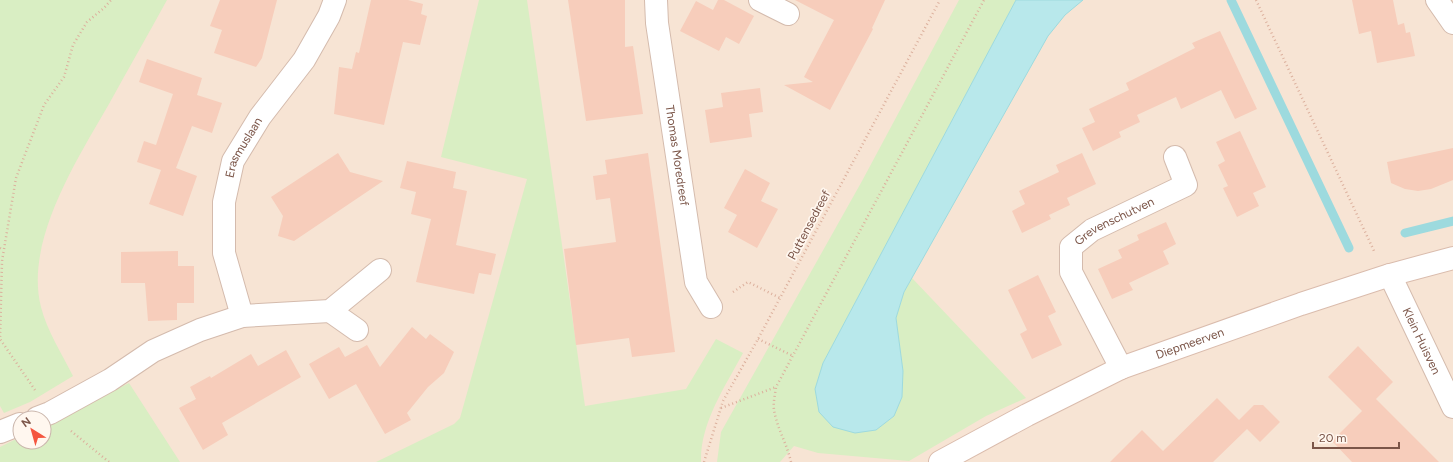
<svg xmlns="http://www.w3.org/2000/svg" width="1453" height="462" viewBox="0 0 1453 462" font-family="Figtree,sans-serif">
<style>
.residential{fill:#f7e4d4;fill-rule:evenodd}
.green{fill:#d9eec3}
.water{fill:#b8e8eb;stroke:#9ddade}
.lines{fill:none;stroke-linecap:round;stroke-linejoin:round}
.stream{stroke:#9ddade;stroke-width:9}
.building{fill:#f7cdbb}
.street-casing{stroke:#d4bbad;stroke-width:24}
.secondary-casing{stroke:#dabcad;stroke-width:24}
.path{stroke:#dcb09d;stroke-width:2.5;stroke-dasharray:1 3;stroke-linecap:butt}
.street{stroke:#fff;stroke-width:22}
.secondary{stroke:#fff;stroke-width:22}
.labels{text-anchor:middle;stroke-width:3.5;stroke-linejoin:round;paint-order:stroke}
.street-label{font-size:12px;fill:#7b5548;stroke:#fff7ef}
</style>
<rect width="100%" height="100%" fill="#fef3e6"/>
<path class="residential" d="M0,0H1453V462H0ZM20,418H44V442H20Z"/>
<g class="green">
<path d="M0,0H167C148,35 128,69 109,104C78,158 24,241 41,307C47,331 62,354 73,376L30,402L4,413L0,406Z"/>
<path d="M479,0H527L585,406L686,389L716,339L743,353C725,387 700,423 701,462H376L454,424L460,418L527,179L441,157Z"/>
<polygon points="959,0 1016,0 823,363 815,389 855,433 876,430 894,416 902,397 903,371 896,318 904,292 912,278 1026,398 986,416 909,461 818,453 794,446 780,462 717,462 721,432 862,181"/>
<polygon points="129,383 180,462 0,462 0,447 20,437 20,442 44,442 44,425"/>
</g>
<polygon class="water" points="1016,0 1083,0 1065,15 1048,36 904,292 896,318 903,371 902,397 894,416 876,430 855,433 833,427 819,412 815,389 823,363"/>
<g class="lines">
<g class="stream">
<polyline points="1231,0 1349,248"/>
<polyline points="1405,233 1453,221"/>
</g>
</g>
<g class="building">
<polygon points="220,0 277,0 262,58 256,67 214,53 222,30 210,26"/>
<polygon points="371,0 408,0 423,4 421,14 427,16 420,45 403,42 384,125 334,114 339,67 352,69 356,52 359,53"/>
<polygon points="568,0 625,0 625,47 633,46 643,114 586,121"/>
<polygon points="718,0 724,0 754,16 739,44 726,37 719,51 680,31 696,1 713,10"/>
<polygon points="795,0 885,0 872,28 873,29 830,110 784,85 813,82 804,77 834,20"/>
<polygon points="1352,0 1393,0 1398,25 1404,23 1406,33 1410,32 1415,56 1377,63 1371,31 1359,34"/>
<polygon points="1220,31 1257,109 1235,119 1221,90 1181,109 1176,97 1137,115 1140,122 1119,132 1121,137 1093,151 1082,128 1095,122 1089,109 1129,90 1126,83 1195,48 1192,43"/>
<polygon points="147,59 202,78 197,95 222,103 212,133 192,126 176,168 197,176 183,216 149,204 161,170 137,162 144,141 156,145 173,94 139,82"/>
<polygon points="760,88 763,112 749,114 752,137 710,143 705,110 723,107 721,93"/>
<polygon points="1240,131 1266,187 1253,193 1259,206 1237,217 1223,188 1228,186 1218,165 1225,161 1216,142"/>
<polygon points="1453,148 1453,180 1431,189 1418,191 1405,189 1391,183 1387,162"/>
<polygon points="338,153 350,172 383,181 294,241 278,236 283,216 271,197"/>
<polygon points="648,153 675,352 632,357 629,338 576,345 564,249 616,242 610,198 596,200 593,176 607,174 605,160"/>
<polygon points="1082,153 1096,184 1067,198 1070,205 1049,215 1051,219 1022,233 1012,211 1025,204 1019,191 1059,172 1056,165"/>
<polygon points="407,161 456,172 453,188 467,191 456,245 496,254 491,275 479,273 474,294 416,282 431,219 411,214 416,192 400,188"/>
<polygon points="745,169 770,183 761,201 778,209 757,248 728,232 737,215 724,208"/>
<polygon points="1166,222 1176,244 1163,251 1169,264 1129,283 1133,290 1112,299 1098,269 1122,258 1118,250 1139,240 1137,235"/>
<polygon points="178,251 178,266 194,266 194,303 177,303 177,320 148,321 145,283 121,283 121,252"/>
<polygon points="1038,275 1056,312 1048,316 1062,345 1032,359 1020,334 1027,330 1008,290"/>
<polygon points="412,327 426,339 430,334 454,352 444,373 428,387 407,413 411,420 385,434 356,384 329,399 309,364 339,347 345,357 367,345 380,367"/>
<polygon points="1358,346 1393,382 1376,399 1439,462 1352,462 1332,441 1362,411 1328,377"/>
<polygon points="286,350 301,377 222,423 228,435 203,450 179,408 196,399 190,387 210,376 211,378 251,354 258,366"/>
<polygon points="1217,398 1239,420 1254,405 1263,405 1280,422 1260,442 1247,429 1213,462 1110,462 1142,430 1163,451"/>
</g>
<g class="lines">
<defs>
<g id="street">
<path id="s1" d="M656,0L657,23L696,282L711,307"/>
<polyline points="760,0 788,14"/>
<polyline points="1437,0 1453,23"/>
<path id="s2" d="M1390,275L1453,407"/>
<polyline points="330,311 357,330"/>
<path id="s3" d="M242,316L224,253V202L233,161L260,117L304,60L329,16L335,0"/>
<path id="s4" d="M1121,368L1071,272V247L1092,230L1186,185L1175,157"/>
<polyline points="37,418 50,413 110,380 153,351 200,330 242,316 330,311 380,270"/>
<polyline points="0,432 20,424"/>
</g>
<g id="secondary">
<path id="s5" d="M940,462L1027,415L1121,368L1301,304L1390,275L1453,258"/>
</g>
</defs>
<use href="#street" class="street-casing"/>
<use href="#secondary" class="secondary-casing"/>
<g class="path">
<polyline points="1256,0 1375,253"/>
<polyline points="0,248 3,250"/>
<polyline points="733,292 748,282 780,298"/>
<polyline points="758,339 793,356"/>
<polyline points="35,390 0,339 2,261 16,178 44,105 64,77 73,45 87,22 104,8 111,0"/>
<polyline points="721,408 776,387"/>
<polyline points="71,431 109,462"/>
<polyline points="704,462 723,401 758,339 940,0"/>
<path d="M791,462C787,444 777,428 774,410C773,403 775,395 776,387L984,0"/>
</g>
<use href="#street" class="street"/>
<use href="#secondary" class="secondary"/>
</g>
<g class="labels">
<g class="street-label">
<text dy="4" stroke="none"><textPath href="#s3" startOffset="175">Erasmuslaan</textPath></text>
<text dy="4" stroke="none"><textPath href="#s1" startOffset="157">Thomas Moredreef</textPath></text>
<text dy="4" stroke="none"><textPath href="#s4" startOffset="184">Grevenschutven</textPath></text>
<text transform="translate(809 225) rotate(-62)" y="4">Puttensedreef</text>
<text dy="4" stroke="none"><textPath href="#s2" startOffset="73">Klein Huisven</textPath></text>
<text dy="4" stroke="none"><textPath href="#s5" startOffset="277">Diepmeerven</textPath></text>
</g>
</g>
<g transform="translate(32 430) rotate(323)"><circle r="19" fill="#fff7ef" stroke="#cab6ac"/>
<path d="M0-3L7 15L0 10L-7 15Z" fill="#f45640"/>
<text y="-6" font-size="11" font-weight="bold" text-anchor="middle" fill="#7b5548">N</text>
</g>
<path d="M1313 442v6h86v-6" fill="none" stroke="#7b5548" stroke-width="2"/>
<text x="1319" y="442" font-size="12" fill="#7b5548" stroke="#fff7ef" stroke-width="3" paint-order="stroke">20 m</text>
</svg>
